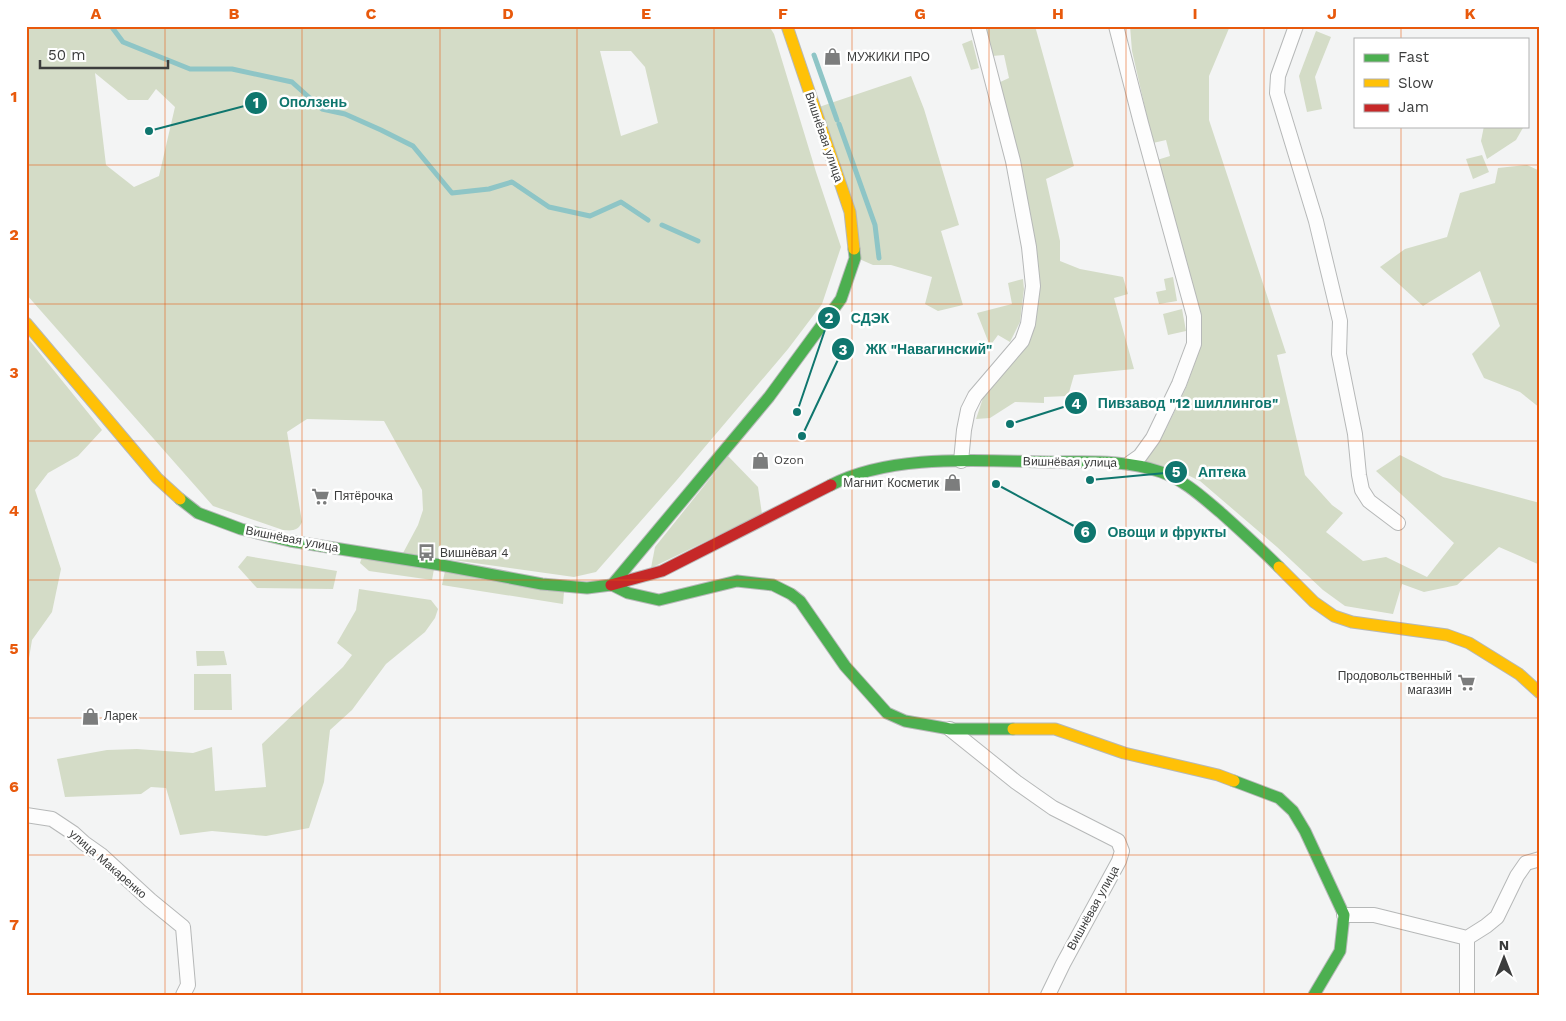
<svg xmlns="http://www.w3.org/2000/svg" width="1566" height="1021" viewBox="0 0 1566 1021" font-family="'Work Sans',sans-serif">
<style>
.green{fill:#d4dcc7;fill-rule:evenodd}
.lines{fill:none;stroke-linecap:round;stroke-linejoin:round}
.stream{stroke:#8ec5c6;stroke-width:5}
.street-casing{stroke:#b6b8b8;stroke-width:16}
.fast-casing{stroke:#b6b8b8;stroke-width:13}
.slow-casing{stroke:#b6b8b8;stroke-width:13}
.jam-casing{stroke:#b6b8b8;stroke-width:13}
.street{stroke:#fdfdfd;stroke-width:14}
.fast{stroke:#4caf50;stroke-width:11}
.slow{stroke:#ffc107;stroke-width:11}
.jam{stroke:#c62828;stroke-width:11}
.grid{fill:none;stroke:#e8590c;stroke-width:1;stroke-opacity:0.55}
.labels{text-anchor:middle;stroke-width:5;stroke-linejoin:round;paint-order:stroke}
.poi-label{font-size:12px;fill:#3c3d3d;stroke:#fff;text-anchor:start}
.street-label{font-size:12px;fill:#3c3d3d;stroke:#fff}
.leader{fill:none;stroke:#0f766e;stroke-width:2}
.callout-dot{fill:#0f766e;stroke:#fff;stroke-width:2}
.mark-label{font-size:15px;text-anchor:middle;font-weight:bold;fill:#fff}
.callout-label{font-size:14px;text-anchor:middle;font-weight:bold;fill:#0f766e;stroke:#fff;stroke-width:5;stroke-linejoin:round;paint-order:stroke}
.neatline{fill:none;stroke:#e8590c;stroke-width:2}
.grid-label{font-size:16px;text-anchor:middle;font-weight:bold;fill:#e8590c}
</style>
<rect width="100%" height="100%" fill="#f3f4f4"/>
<g class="green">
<path d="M26,26H652L670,29L672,26H769L774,34L816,172L841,247L822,304L788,349L676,481L596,572L574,577L403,553L418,525L423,510L422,490L384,421L307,419L287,432L302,522C298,531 292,531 283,530L213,506L26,294ZM600,51H631L645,67L658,123L621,136ZM95,73L128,100H148L156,89L175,107L159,176L134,187L106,165Z"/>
<polygon points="984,26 1035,26 1074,166 1046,179 1060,241 1060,261 1080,269 1123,277 1128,294 1114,298 1134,369 1074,375 1068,396 1044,397 1044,403 1015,402 990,418 976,419 983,398 1013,359 1022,350 1034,327 1036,304 1040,287 1035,246 998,83 1009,78 1004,55 992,56"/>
<polygon points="1130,26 1230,26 1209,76 1209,120 1286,353 1277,355 1305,475 1332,505 1343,513 1326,532 1363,561 1386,557 1427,577 1454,543 1376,471 1400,455 1443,477 1540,503 1540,565 1499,547 1457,585 1424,592 1402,584 1393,614 1345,606 1323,590 1277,547 1200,481 1173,468 1139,462 1157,437 1166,429 1185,390 1201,346 1202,318 1185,262 1157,160 1170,156 1166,140 1153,143 1132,51"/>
<polygon points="1316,31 1331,37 1315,77 1322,109 1307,112 1299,76"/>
<polygon points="972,40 979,68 971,70 962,44"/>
<polygon points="911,76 924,109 959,225 941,231 963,305 938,311 925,304 932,277 891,265 873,265 857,258 816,108"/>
<polygon points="1484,126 1524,126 1516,140 1487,159 1481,141"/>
<polygon points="1482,155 1489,172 1473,179 1466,159"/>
<polygon points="1527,165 1540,171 1540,408 1520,392 1484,378 1472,354 1500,326 1480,271 1423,306 1380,267 1405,249 1447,237 1460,193 1495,183 1498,168"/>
<polygon points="1173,277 1177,301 1159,304 1156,292 1166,290 1164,279"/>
<polygon points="1023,279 1024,289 1020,322 1010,342 998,335 990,346 977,313 1012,304 1008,283"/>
<polygon points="1182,309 1186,331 1168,335 1163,314"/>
<polygon points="26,336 102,430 78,456 48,473 35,490 61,569 52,612 32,640 26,676"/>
<polygon points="728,456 758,487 762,514 651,568 655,547"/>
<polygon points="247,556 337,571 333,589 257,588 238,567"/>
<polygon points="362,557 434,569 432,580 369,571 360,563"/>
<polygon points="445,571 564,592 563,604 442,585"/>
<polygon points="359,589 431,600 438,609 435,618 425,632 386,664 352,710 330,730 324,782 309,828 266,836 212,831 180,835 166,788 151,787 141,794 65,797 57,759 107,750 137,749 193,753 212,747 215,791 266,787 262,744 343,667 352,655 337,643 356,610"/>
<polygon points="196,651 224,651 227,665 197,666"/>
<polygon points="194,674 231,674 232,710 194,710"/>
</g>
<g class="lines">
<g class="stream">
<polyline points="111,26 123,42 190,69 232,69 292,82 322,109 345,114 381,130 413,146 452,193 489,189 512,182 549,207 590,216 621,202 648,220"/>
<polyline points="814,55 837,120"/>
<polyline points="839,124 875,225 879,258"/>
<polyline points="662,225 698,241"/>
</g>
<defs>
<g id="street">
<polyline points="1116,26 1141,123 1194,316 1194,344 1179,384 1153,438 1140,456 1130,463"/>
<polyline points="1296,26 1278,76 1277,93 1316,221 1340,321 1339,354 1355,434 1359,475 1362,490 1369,501 1398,523"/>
<polyline points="961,461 964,430 968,410 975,396 1022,341 1028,324 1033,286 1029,247 1013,161 978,26"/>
<polyline points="950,729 1016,782 1053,808 1118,841 1122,851 1119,861 1063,964 1048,995"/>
<polyline points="26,815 52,819 73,833 84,843 101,855 150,900 183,927 188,985 183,995"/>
<polyline points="1344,915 1374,915 1467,938 1486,926 1497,917 1517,876 1526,863 1540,859"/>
<polyline points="1467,938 1467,995"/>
</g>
<g id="fast">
<path d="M831,485C893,453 980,461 1048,462C1086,462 1125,459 1161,472C1184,480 1202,497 1220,512C1240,530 1260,548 1279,567"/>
<polyline points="180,499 198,513 241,529 290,541 441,565 542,584 587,588 611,585"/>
<polyline points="612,585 628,593 659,600 737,581 773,585 791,594 800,601 845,666 887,713 905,721 950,729 1013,729"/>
<polyline points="612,585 769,397 841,299 855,258 854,249"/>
<polyline points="1234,781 1279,798 1293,811 1305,831 1344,915 1340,951 1314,995"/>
</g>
<g id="slow">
<polyline points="787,26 850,212 854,249"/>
<polyline points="26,323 157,478 180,499"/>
<polyline points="1279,567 1314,602 1334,616 1352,622 1447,635 1469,643 1519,674 1540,693"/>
<polyline points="1013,729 1055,729 1124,753 1218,775 1234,781"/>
</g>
<polyline id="jam" points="611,585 662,571 831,485"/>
</defs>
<use href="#street" class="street-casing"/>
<use href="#fast" class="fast-casing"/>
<use href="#slow" class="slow-casing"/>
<use href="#jam" class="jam-casing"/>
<use href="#street" class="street"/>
<use href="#fast" class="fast"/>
<use href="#slow" class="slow"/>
<use href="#jam" class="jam"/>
</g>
<path class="grid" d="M165,26V995M302,26V995M440,26V995M577,26V995M714,26V995M852,26V995M989,26V995M1126,26V995M1264,26V995M1401,26V39M1401,126V995M26,165H1540M26,304H1540M26,441H1540M26,580H1540M26,718H1540M26,855H1540"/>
<defs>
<symbol id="shop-bare" viewBox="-9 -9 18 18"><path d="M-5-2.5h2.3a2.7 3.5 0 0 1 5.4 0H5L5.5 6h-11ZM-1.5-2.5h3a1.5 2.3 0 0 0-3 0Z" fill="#7c7d7d" stroke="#fff" stroke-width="2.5" paint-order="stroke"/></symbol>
<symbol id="supermarket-bare" viewBox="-9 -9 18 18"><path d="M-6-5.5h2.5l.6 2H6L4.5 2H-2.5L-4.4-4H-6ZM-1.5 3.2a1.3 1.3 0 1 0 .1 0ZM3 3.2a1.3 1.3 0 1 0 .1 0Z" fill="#7c7d7d" stroke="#fff" stroke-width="2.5" paint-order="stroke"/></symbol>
<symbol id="bus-bare" viewBox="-9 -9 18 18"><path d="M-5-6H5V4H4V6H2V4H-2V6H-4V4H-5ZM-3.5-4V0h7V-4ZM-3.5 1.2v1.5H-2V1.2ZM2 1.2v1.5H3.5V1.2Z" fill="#7c7d7d" stroke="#fff" stroke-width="2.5" paint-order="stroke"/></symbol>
</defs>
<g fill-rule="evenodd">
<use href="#shop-bare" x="820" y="44" width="25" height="25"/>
<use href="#shop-bare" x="748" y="448" width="25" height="25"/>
<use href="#shop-bare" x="940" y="470" width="25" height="25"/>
<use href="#supermarket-bare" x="308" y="484" width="25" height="25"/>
<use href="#bus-bare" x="414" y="540" width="25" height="25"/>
<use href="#supermarket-bare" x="1454" y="670" width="25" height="25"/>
<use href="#shop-bare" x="78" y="704" width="25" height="25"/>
</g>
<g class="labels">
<g class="poi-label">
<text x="847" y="61">МУЖИКИ ПРО</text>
<text x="774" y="464">Ozon</text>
<text x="939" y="487" text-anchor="end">Магнит Косметик</text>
<text x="334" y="500">Пятёрочка</text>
<text x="440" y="557">Вишнёвая 4</text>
<text x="1452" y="680" text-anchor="end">Продовольственный<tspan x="1452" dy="14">магазин</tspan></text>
<text x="104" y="720">Ларек</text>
</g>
<g class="street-label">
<text transform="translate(824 137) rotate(71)" y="4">Вишнёвая улица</text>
<text transform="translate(1070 462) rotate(1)" y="4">Вишнёвая улица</text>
<text transform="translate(292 539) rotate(11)" y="4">Вишнёвая улица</text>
<text transform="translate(108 864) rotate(41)" y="4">улица Макаренко</text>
<text transform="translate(1093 908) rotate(-61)" y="4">Вишнёвая улица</text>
</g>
</g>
<path class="leader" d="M149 131L256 103M797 412L829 318M802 436L843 349M1010 424L1076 403M1090 480L1176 472M996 484L1085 532"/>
<g class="callout-dot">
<circle cx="149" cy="131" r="5"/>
<circle cx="797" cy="412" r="5"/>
<circle cx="802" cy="436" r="5"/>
<circle cx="1010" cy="424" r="5"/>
<circle cx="1090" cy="480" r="5"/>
<circle cx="996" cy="484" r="5"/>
<circle cx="256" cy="103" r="12"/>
<circle cx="829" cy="318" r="12"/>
<circle cx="843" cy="349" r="12"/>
<circle cx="1076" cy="403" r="12"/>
<circle cx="1176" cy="472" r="12"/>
<circle cx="1085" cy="532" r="12"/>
</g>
<g class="mark-label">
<text x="256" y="108">1</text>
<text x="829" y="323">2</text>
<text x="843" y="355">3</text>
<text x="1076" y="409">4</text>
<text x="1176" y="477">5</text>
<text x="1085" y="537">6</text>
</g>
<g class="callout-label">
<text x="313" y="107">Оползень</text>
<text x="870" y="323">СДЭК</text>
<text x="929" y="354">ЖК "Навагинский"</text>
<text x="1188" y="408">Пивзавод "12 шиллингов"</text>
<text x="1222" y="477">Аптека</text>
<text x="1167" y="537">Овощи и фрукты</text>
</g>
<rect width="1566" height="1021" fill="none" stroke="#ffffff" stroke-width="55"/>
<rect x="1354" y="38" width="175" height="90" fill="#ffffff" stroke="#b1b1b1"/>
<rect x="1364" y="54" width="25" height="8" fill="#4caf50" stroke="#b1b1b1"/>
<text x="1398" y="62" font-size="15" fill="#3c3d3d">Fast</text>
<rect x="1364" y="79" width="25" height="8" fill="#ffc107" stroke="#b1b1b1"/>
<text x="1398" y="88" font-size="15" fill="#3c3d3d">Slow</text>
<rect x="1364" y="104" width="25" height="8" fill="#c62828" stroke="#b1b1b1"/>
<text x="1398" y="112" font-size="15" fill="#3c3d3d">Jam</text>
<g transform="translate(1504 958)" stroke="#ffffff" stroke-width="4" paint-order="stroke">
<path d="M0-4L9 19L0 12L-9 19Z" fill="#3c3d3d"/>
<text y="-8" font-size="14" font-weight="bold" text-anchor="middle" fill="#3c3d3d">N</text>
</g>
<path d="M40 60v8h128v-8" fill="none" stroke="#3c3d3d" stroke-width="2.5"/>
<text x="48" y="60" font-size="15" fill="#3c3d3d" stroke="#ffffff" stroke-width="4" paint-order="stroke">50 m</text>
<rect x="28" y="28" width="1510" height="966" class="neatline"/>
<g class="grid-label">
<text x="96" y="19">A</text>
<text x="234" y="19">B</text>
<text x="371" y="19">C</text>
<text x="508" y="19">D</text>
<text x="646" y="19">E</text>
<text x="783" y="19">F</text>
<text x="920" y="19">G</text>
<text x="1058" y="19">H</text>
<text x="1195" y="19">I</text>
<text x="1332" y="19">J</text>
<text x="1470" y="19">K</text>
<text x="14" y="102">1</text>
<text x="14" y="240">2</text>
<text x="14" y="378">3</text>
<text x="14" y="516">4</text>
<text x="14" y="654">5</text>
<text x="14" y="792">6</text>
<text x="14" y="930">7</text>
</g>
</svg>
